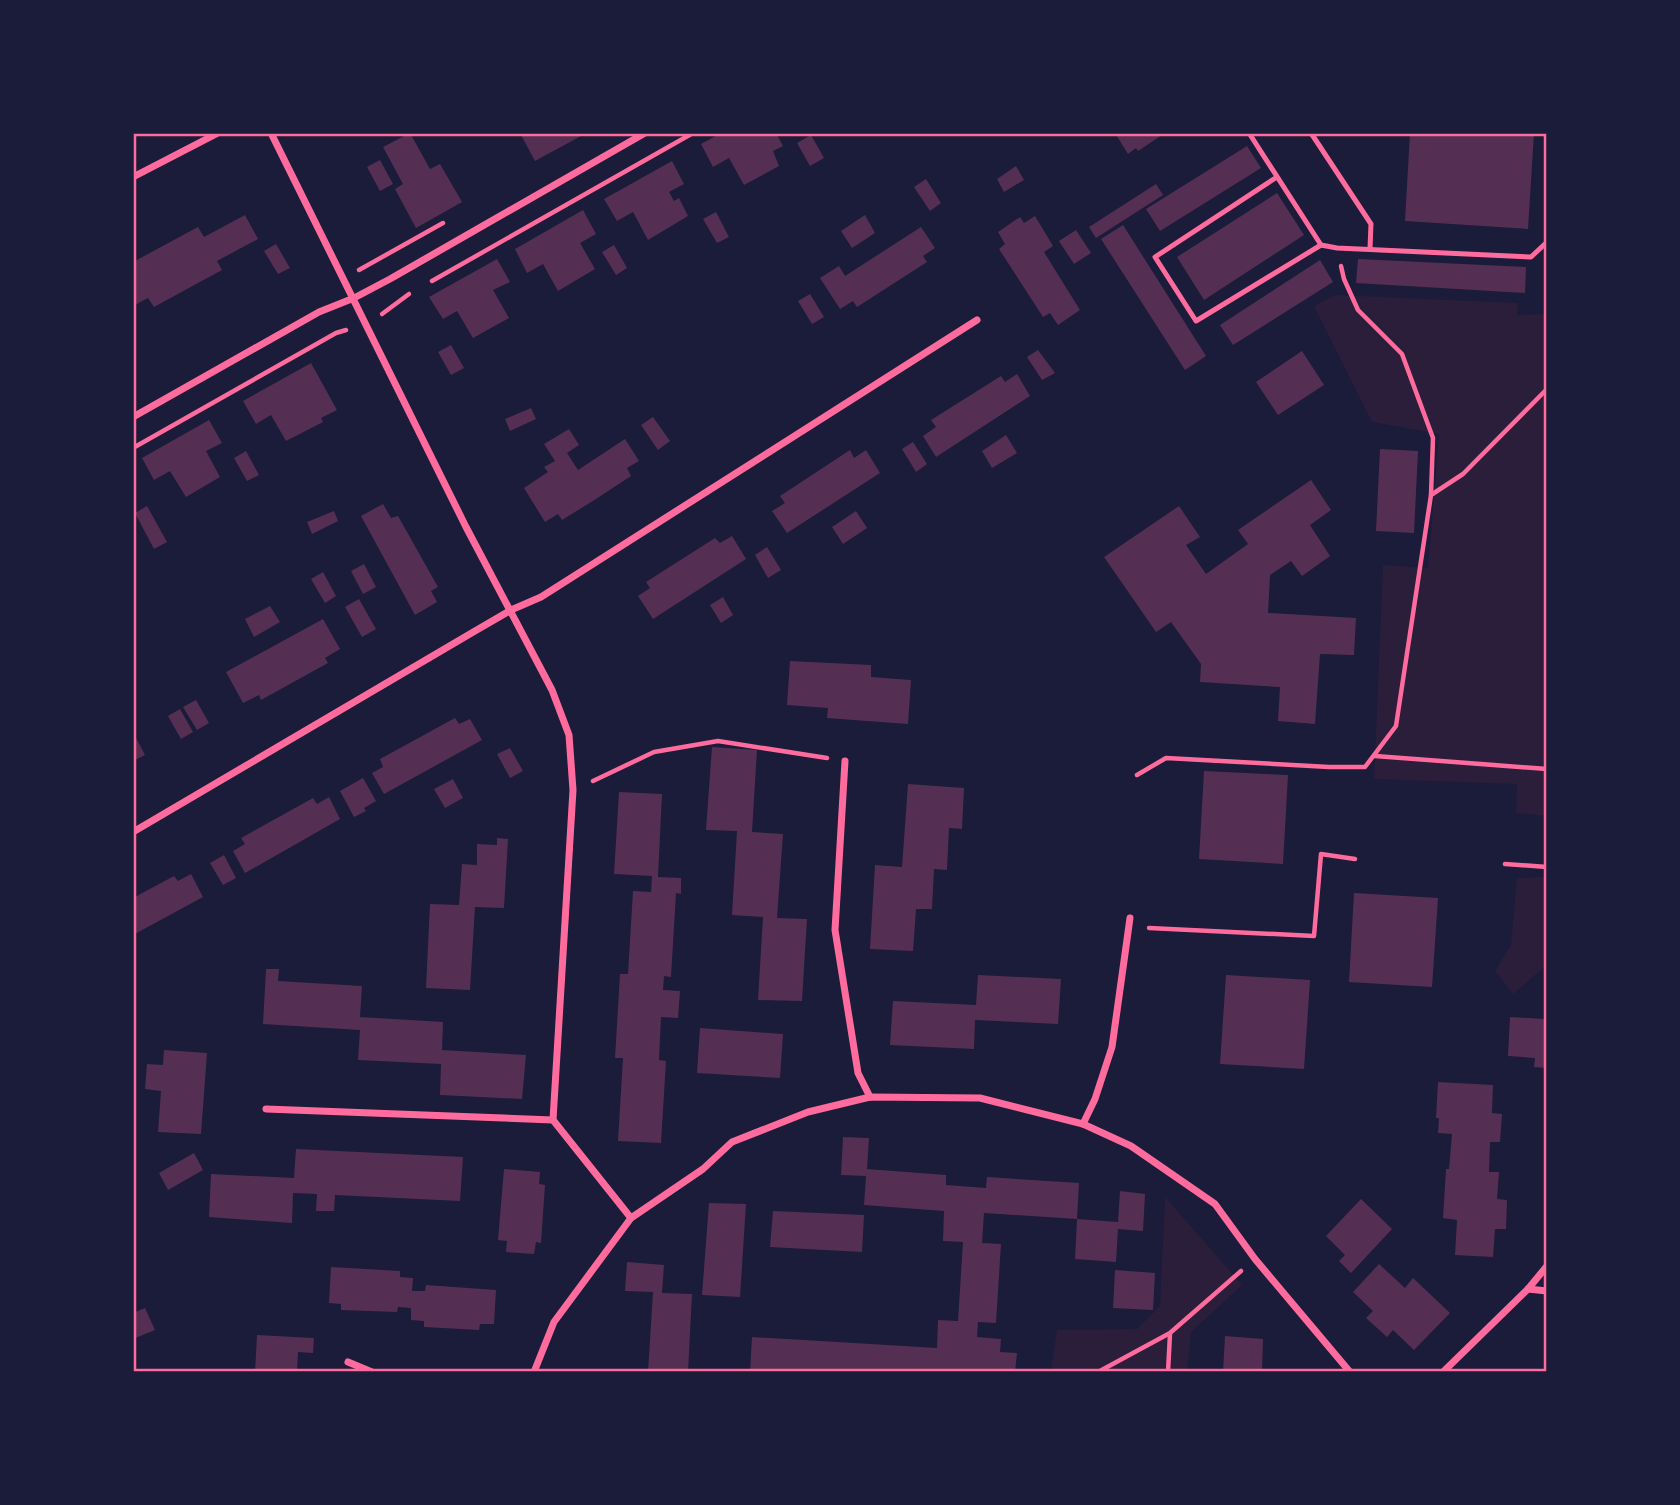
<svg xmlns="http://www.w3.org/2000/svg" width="1680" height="1505" viewBox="0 0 1680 1505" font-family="'Fira Sans Condensed',sans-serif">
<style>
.green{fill:#2a1e3b}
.building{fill:#542f53}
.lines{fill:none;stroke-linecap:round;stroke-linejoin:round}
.path{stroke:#ff6b9d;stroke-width:4.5}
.service{stroke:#ff6b9d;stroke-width:5}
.minor{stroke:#ff6b9d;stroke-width:7}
.neatline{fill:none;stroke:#ff6b9d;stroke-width:2.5}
</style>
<rect width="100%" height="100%" fill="#1b1b3a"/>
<g class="green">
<polygon points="1335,295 1518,303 1517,315 1547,314 1547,965 1513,994 1495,971 1511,945 1517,878 1544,877 1546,816 1516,813 1517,784 1374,779 1383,565 1428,568 1439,434 1372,422 1314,306"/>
<polygon points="1165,1197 1242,1285 1191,1332 1187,1372 1051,1370 1057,1330 1137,1329 1160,1306"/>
</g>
<g class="building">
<polygon points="410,133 430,169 440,164 462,202 416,228 395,189 403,184 383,147"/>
<polygon points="520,133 579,133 581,136 535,161"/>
<polygon points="721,133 776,133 783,146 773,151 779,166 744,185 729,158 713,167 701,144"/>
<polygon points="1115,133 1165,133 1138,151 1136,148 1128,154"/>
<polygon points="1410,133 1534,133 1528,229 1405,221"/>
<polygon points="811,135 824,158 810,166 797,143"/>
<polygon points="1247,146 1261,168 1160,231 1146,209"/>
<polygon points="380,160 393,184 380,191 367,167"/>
<polygon points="672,161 684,184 669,192 674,201 679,198 688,216 648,240 633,212 617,221 604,199"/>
<polygon points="1016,166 1024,180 1004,192 997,179"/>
<polygon points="926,179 941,203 930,211 914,187"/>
<polygon points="1156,184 1163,195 1096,238 1089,227"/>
<polygon points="1277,193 1304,235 1204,300 1177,257"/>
<polygon points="583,210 596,234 580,243 595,269 558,291 543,264 527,273 515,249"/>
<polygon points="716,212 729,237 717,243 703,219"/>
<polygon points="245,215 258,239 217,261 222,270 154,307 148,298 133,306 133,276 136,274 133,262 198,227 204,237"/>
<polygon points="865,215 875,233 852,248 841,231"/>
<polygon points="1035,216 1053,246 1044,252 1080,310 1058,325 1050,313 1043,317 999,249 1005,244 998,232 1020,217 1024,223"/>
<polygon points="1123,225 1206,356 1185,370 1101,239"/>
<polygon points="921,227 935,248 923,256 927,262 857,307 853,301 840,309 820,278 839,266 845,276"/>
<polygon points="1076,230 1091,253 1074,264 1059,241"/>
<polygon points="276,244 290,268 278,274 264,251"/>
<polygon points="614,245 627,268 616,275 602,252"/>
<polygon points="497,259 510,282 493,290 509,318 473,338 457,311 443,319 429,297"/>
<polygon points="1358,259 1526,267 1525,293 1356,283"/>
<polygon points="1320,260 1333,282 1233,345 1220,325"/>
<polygon points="810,294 824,317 812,324 798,301"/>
<polygon points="451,345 464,368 451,375 438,352"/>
<polygon points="1038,350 1055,373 1042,380 1027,357"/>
<polygon points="1302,351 1324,385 1278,415 1256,382"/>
<polygon points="311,363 337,410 321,418 323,422 286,441 271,415 256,424 243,401"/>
<polygon points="1017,374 1030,396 936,457 923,436 936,427 931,420 1001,376 1005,382"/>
<polygon points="531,408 536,419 510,431 505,419"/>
<polygon points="653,417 670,441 658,450 641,425"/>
<polygon points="209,420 222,443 206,451 220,477 186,497 170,471 154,480 142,458"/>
<polygon points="569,429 579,445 567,453 578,470 625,439 639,461 627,468 631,476 596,499 562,520 558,514 545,522 524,488 548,472 544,467 555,461 544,444"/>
<polygon points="1006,435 1017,453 992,468 982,451"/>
<polygon points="913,442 927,464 916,472 902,449"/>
<polygon points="1380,449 1418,451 1414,533 1376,531"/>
<polygon points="850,450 854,458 866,450 880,473 787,533 772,511 785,503 780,496"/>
<polygon points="246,451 259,475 247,481 234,458"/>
<polygon points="1311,480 1331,510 1310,525 1330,556 1302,576 1291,561 1270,575 1268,613 1356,618 1354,655 1320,654 1315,724 1278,721 1280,687 1200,682 1201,664 1171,622 1156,632 1104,557 1179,506 1200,537 1186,545 1206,574 1248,544 1238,530"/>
<polygon points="383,504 391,518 398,516 438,587 431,591 437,602 415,615 361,516"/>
<polygon points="147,506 167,542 154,549 135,513"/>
<polygon points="334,511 338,521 312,534 307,522"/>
<polygon points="856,511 867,528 843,544 832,527"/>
<polygon points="732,536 746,559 653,619 638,596 650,588 646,582 715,538 720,543"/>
<polygon points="767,547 781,570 768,578 755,555"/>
<polygon points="364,564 376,587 363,594 351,571"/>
<polygon points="323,572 336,596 325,603 311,579"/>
<polygon points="723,597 733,615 721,623 710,605"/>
<polygon points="359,599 376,629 362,637 345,607"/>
<polygon points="270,606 280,622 254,637 245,619"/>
<polygon points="323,619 340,649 325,658 328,663 261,700 259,695 243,703 226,672"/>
<polygon points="790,661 871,665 871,677 911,680 908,724 827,718 828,708 787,705"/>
<polygon points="196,700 209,723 197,730 183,707"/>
<polygon points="180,709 193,732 181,739 168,716"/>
<polygon points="455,718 459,724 470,719 482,740 384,794 372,773 383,767 380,759"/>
<polygon points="133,732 145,755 133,761"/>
<polygon points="712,747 757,750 752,832 783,834 777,918 807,919 802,1001 758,1000 763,917 732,915 737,831 706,830"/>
<polygon points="510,748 523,771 510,778 497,754"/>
<polygon points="1204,771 1288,775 1283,864 1199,859"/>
<polygon points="363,778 376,801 364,808 366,811 354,817 340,791"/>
<polygon points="453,779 463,798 445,808 434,789"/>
<polygon points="908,784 964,788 962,829 949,828 947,870 934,869 932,909 916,909 913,951 870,949 875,865 902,867"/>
<polygon points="619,792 662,794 658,877 681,878 681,894 676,893 671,977 664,976 663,990 680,991 678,1018 661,1017 659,1060 666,1061 661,1143 618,1141 623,1058 615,1058 620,974 628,974 633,891 651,892 652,876 614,874"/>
<polygon points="329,797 340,819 245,873 233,851 245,844 241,838 313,798 317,804"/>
<polygon points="497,838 508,839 504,908 475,907 470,990 426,988 430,904 459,905 462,864 477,865 477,844 497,845"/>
<polygon points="224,855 236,878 223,885 210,863"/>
<polygon points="191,874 203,897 133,935 133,898 174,876 178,881"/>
<polygon points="1354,893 1438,898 1432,987 1349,982"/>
<polygon points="266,969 279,969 278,981 362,986 360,1017 443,1022 442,1050 526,1055 522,1099 440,1095 441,1064 358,1060 360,1030 263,1024"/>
<polygon points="978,975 1061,979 1058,1024 975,1020 974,1049 890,1045 893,1001 976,1005"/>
<polygon points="1226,975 1310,980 1304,1069 1220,1064"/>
<polygon points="1545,1003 1547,1003 1547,1068 1534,1067 1535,1058 1508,1056 1510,1017 1544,1019"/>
<polygon points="700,1028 783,1034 780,1078 697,1073"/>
<polygon points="164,1050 207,1053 201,1134 158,1132 161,1091 145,1089 147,1064 163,1065"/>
<polygon points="1438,1082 1493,1085 1492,1113 1502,1114 1500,1142 1490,1142 1489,1172 1499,1172 1497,1199 1507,1200 1506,1229 1495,1229 1493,1257 1455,1255 1457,1220 1443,1218 1446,1169 1449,1169 1452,1134 1438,1133 1439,1118 1436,1118"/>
<polygon points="843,1137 869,1138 867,1169 946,1175 946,1185 986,1188 987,1177 1079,1183 1077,1219 1118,1222 1120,1191 1145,1194 1143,1231 1118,1229 1116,1262 1075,1259 1077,1219 984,1213 982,1243 1001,1244 996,1323 978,1322 977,1337 1001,1339 1000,1352 1017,1353 1015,1372 750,1372 752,1337 937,1348 938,1320 958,1321 963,1242 943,1241 944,1211 864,1205 866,1176 841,1175"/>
<polygon points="296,1149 463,1157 460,1201 335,1195 334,1211 316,1211 317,1194 293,1193 292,1223 209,1217 211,1174 294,1178"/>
<polygon points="194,1153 203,1170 168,1190 159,1173"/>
<polygon points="504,1169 540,1172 539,1184 545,1185 541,1243 536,1242 534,1254 506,1252 507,1241 498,1240"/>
<polygon points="1361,1199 1392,1229 1351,1273 1339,1261 1345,1255 1326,1236"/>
<polygon points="709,1203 746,1204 740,1297 702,1295"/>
<polygon points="773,1211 864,1215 862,1252 770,1247"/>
<polygon points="627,1262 664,1265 662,1293 692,1294 688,1372 648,1372 653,1292 625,1291"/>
<polygon points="1379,1264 1405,1288 1413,1278 1450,1313 1414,1350 1393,1330 1387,1337 1366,1318 1373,1311 1353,1292"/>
<polygon points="331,1267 400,1271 400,1277 413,1278 412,1291 425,1291 426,1285 496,1290 494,1324 480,1324 479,1330 424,1327 424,1321 411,1320 411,1308 398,1307 397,1312 341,1310 341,1304 329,1303"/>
<polygon points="1115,1270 1155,1273 1153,1310 1113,1308"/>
<polygon points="145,1308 155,1330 133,1339 133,1313"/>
<polygon points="257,1335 314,1338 313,1353 298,1352 297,1372 255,1372"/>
<polygon points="1225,1336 1263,1339 1262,1372 1223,1372"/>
</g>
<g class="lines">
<g class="path">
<polyline points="1341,266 1344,279 1358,310 1402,354 1433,438 1431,495"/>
<polyline points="359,270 443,223"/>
<polyline points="432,281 693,133"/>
<polyline points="382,314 409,294"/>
<polyline points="133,448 336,333 346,330"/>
<polyline points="1375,756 1547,769"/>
<polyline points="1137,775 1166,758 1329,767 1365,767 1396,726 1431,495 1463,474 1547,389"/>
<polyline points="593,781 654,752 718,741 827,758"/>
<polyline points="1505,864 1547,867"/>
<polyline points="1149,928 1314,936 1321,854 1355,859"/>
<polyline points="1098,1372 1170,1333 1241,1271"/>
<polyline points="1168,1372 1170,1334"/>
</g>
<g class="service">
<polyline points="1249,133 1321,245 1337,248 1531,257 1547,242"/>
<polyline points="1311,133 1371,224 1370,248"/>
<polyline points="1277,177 1155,257 1196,321 1321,245"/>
</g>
<g class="minor">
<polyline points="271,133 466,527 552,690 569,735 573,790 553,1120 631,1218"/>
<polyline points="133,177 218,133"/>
<polyline points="133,417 319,312 354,298 390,279 645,133"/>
<polyline points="845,761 835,930 858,1073 870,1097"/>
<polyline points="133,832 475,631 511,610 541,597 977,320"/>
<polyline points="266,1109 553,1120"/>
<polyline points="1083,1124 1095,1099 1112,1047 1130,918"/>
<polyline points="1528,1289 1547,1291"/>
<polyline points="348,1362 372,1372"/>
<polyline points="534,1372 554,1322 631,1218 703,1169 732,1142 808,1112 870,1097 980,1098 1083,1124 1131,1146 1215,1204 1255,1259 1350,1372"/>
<polyline points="1443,1372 1528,1289 1547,1266"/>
</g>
</g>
<rect width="1680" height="1505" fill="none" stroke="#1b1b3a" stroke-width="270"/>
<rect x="135" y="135" width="1410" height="1235" class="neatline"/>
</svg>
